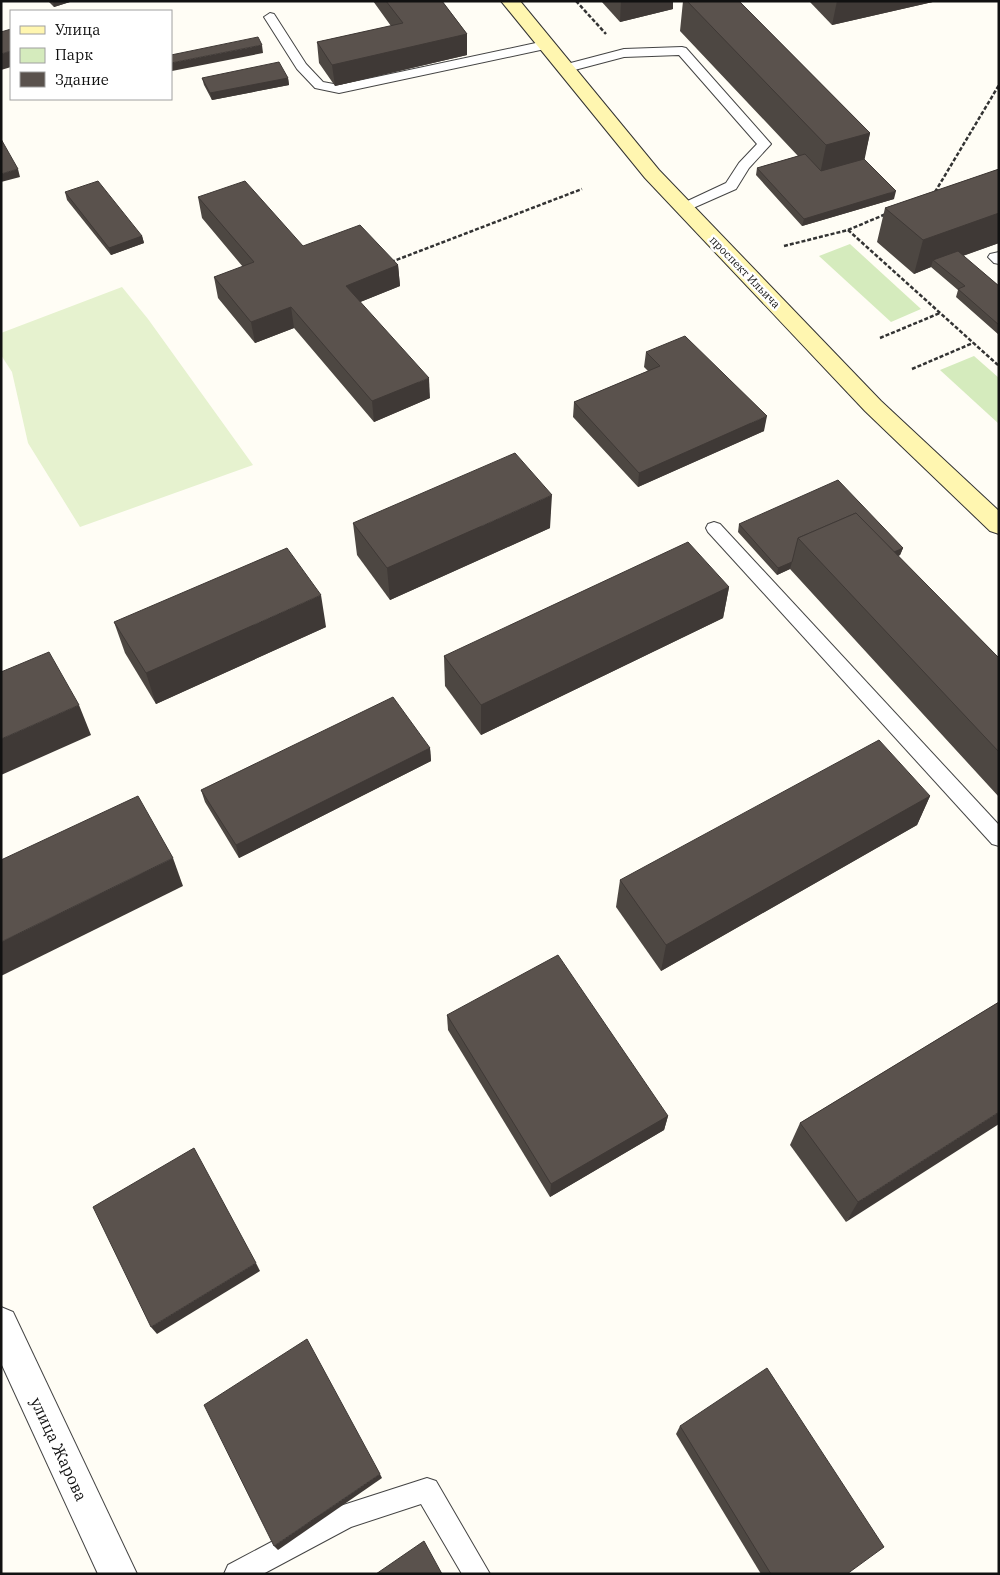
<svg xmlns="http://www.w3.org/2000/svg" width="1000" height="1575" viewBox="0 0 1000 1575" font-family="'IBM Plex Serif',serif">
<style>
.green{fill:#d5ebbd}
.pitch{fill:#e6f2cf}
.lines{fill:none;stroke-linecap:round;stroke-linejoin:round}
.lane-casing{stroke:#444;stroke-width:2}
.street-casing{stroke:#444;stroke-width:2}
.secondary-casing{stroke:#333;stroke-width:2}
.path{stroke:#333;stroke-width:2.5;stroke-dasharray:4 2;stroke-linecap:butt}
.lane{fill:#fff;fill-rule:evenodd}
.street{fill:#fff;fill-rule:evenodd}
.secondary{fill:#fff6b0;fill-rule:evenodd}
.wall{fill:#4d4742}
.shaded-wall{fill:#3f3936}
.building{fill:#5a524d;stroke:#3f3936}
.labels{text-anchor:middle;stroke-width:5;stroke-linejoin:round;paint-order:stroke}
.far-street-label{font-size:11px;fill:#111;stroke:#fff}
.near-street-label{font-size:16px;fill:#111;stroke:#fff}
</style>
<rect width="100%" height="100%" fill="#fffdf5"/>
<g class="green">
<polygon points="850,244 921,309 891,322 819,256"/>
<polygon points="974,356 999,378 999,424 940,370"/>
</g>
<polygon class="pitch" points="122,287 148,319 253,465 80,527 28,443 12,372 1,355 1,333"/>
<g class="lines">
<defs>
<g id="lane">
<polygon points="270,13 274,14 306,64 323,82 339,85 545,41 551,45 545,49 339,93 315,88 297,69 264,17"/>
<polygon points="682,47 686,48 771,144 749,168 736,189 684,212 677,208 679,205 726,183 739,163 757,144 679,55 624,57 567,72 561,68 563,65 624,49"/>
<polygon points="999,252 999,264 994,263 988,257 990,254"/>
<polygon points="714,522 720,524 999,825 999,846 992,844 708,532 706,528 708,524"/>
<polygon points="427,1478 436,1481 490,1574 462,1574 421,1504 351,1527 263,1574 224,1574 228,1565 337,1507"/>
</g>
<polygon id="street" points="1,1307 13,1312 137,1574 98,1574 1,1363"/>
<polygon id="secondary" points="501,1 520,1 659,170 881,401 999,511 999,534 990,531 865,411 645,178"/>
</defs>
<use href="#lane" class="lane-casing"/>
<use href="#street" class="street-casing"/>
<use href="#secondary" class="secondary-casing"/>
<g class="path">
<polyline points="576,1 606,34"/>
<polyline points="935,192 999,85"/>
<polyline points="848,230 999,366"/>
<polyline points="784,246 848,230 886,214"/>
<polyline points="391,262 582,189"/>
<polyline points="880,338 940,313"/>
<polyline points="912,369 973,343"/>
</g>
<use href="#lane" class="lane"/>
<use href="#street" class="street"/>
<use href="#secondary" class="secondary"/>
</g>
<g class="wall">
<polygon points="48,1 73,1 54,7"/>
<polygon points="373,1 442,1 467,34 467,55 335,86 319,63 317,42 391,26"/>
<polygon points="601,1 673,1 673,9 620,22"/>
<polygon points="683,1 739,1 870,133 864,159 894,199 802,226 756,175 757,168 798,156 680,31"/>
<polygon points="809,1 937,1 832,25"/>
<polygon points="202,78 288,78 289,85 212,100 204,85"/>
<polygon points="999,169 999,243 963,256 999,286 999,335 956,297 958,290 931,267 914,274 877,242 885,208"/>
<polygon points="65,192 142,236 144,243 111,255 67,200"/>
<polygon points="198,197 303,246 398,265 400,286 360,302 430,398 374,422 294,328 255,343 218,298 214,277 243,267 202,218"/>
<polygon points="646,352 764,431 638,487 573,417 574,402 648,371 644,367"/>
<polygon points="353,523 550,528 390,600 357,555"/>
<polygon points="739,524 903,548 900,555 898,556 999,658 999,797 790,569 777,575 738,532"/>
<polygon points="729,587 723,618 481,735 445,686 444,656"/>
<polygon points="114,622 326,627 156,704 125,653"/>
<polygon points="430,748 431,761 239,858 205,802 201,790"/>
<polygon points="930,796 917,825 661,971 616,907 620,880"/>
<polygon points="999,1002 846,1222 790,1145 800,1123"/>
<polygon points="447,1015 668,1116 664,1130 550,1197 448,1030"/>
<polygon points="680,1426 847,1574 761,1574 676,1434"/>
</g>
<g class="shaded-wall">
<polygon points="53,1 73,1 54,7"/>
<polygon points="621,1 673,1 673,9 620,22"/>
<polygon points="837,1 937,1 832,25"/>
<polygon points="467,34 467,55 335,86 332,65"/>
<polygon points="262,45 263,53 172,71 171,63"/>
<polygon points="11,51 11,67 1,70 1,54"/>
<polygon points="288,78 289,85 212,100 210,93"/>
<polygon points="870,133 863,167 819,179 826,145"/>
<polygon points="18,169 20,177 1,182 1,174"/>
<polygon points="896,191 894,199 802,226 804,219"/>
<polygon points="999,213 999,243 939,264 933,260 931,267 914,274 923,240"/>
<polygon points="142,236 144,243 111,255 109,248"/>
<polygon points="398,265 400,286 348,307 346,286"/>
<polygon points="291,307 294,328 255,343 251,322"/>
<polygon points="429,378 430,398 374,422 372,401"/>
<polygon points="767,416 764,431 638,487 639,473"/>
<polygon points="552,495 550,528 390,600 387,568"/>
<polygon points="903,548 900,555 870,569 872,562"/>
<polygon points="792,562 790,569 777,575 778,568"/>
<polygon points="729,587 723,618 481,735 481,705"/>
<polygon points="321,595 326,627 156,704 146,673"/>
<polygon points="79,705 91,735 1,775 1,739"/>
<polygon points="430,748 431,761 239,858 236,845"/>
<polygon points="930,796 917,825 661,971 666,945"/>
<polygon points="173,858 183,886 1,976 1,942"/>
<polygon points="999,1112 999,1124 846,1222 858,1202"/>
<polygon points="668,1116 664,1130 550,1197 551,1184"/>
<polygon points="256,1263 260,1271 157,1334 151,1327"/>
<polygon points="380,1474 382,1478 278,1550 274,1546"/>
</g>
<g class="building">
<polygon points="386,1 442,1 467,34 332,65 317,42 403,23"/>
<polygon points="687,1 739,1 870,133 826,145"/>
<polygon points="11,29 11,51 1,54 1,32"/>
<polygon points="258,37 262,45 171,63 171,55"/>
<polygon points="279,62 288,78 210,93 202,78"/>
<polygon points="1,139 18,169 1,174"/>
<polygon points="805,154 821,171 864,159 896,191 804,219 757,168"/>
<polygon points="999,169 999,213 923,240 885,208"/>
<polygon points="98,181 142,236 109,248 65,192"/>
<polygon points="245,181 303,246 360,225 398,265 346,286 429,378 372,401 291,307 251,322 214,277 254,262 198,197"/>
<polygon points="958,251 999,286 999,325 958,289 965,286 933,260"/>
<polygon points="685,336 767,416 639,473 574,402 660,366 646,352"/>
<polygon points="515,453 552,495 387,568 353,523"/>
<polygon points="838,480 903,548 894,552 856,513 798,538 792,562 778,568 739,524"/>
<polygon points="856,513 999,658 999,752 798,538"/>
<polygon points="688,542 729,587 481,705 444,656"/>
<polygon points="287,548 321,595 146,673 114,622"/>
<polygon points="49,652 79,705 1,739 1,672"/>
<polygon points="393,697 430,748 236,845 201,790"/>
<polygon points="879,740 930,796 666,945 620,880"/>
<polygon points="138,796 173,858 1,942 1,860"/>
<polygon points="558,955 668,1116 551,1184 447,1015"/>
<polygon points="999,1002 999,1112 858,1202 800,1123"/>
<polygon points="194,1148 256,1263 151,1327 93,1207"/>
<polygon points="307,1339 380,1474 274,1546 204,1405"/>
<polygon points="767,1368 884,1547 847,1574 771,1574 680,1426"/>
<polygon points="424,1541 442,1574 376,1574"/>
</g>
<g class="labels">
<g class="far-street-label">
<text transform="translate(745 272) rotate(46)" y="4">проспект Ильича</text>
</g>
<g class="near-street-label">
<text transform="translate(59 1449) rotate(65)" y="6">улица Жарова</text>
</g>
</g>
<rect width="1000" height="1575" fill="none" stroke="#111111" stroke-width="5"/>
<rect x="10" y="10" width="162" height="90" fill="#ffffff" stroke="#a0a0a0"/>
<rect x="20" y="26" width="25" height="8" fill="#fff6b0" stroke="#a0a0a0"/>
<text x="55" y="35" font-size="15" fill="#111111">Улица</text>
<rect x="20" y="48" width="25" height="15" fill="#d5ebbd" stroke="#a0a0a0"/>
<text x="55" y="60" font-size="15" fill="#111111">Парк</text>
<rect x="20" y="72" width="25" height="15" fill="#5a524d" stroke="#a0a0a0"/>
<text x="55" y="85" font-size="15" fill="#111111">Здание</text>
</svg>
